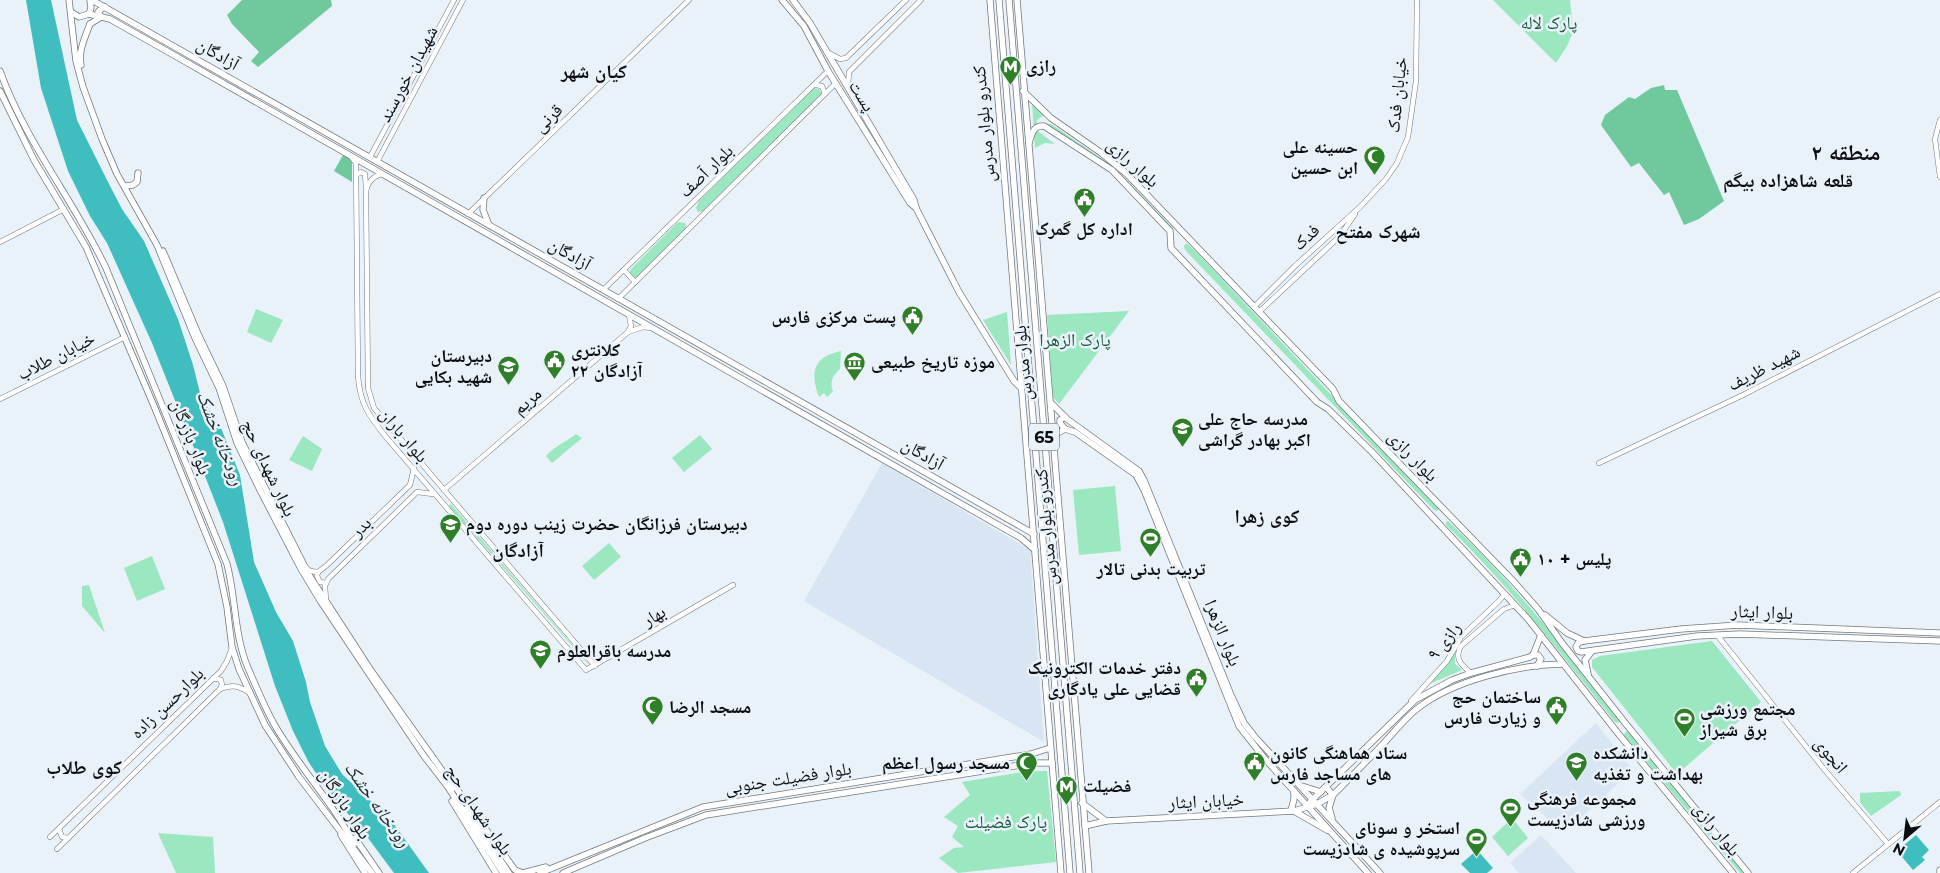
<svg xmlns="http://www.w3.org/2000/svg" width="1940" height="873" viewBox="0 0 1940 873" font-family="Montserrat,'Noto Naskh Arabic',sans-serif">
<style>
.built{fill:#d7e6f2}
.green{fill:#9be7bf}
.forest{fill:#70c99d}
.water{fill:#40bebf}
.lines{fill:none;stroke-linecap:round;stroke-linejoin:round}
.minor-casing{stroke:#71787e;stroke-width:5.5}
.major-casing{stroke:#71787e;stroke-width:7}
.minor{stroke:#fff;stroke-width:4.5}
.major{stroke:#fff;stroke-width:5.5}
.labels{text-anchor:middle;stroke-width:5;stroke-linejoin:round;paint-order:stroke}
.shield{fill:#e9f1f9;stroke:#4e5257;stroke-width:1}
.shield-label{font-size:16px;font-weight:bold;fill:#0b0e11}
.park-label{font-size:18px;fill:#14593d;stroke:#e9f1f9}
.street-label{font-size:18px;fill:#0b0e11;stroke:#e9f1f9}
.poi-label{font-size:18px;font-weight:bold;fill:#0b0e11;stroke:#e9f1f9;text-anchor:start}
.neighbourhood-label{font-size:19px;font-weight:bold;fill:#0b0e11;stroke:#e9f1f9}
.water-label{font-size:19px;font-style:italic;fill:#182e2e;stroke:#e9f1f9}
.district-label{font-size:22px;font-weight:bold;fill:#0b0e11;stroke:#e9f1f9}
</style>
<rect width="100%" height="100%" fill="#e9f1f9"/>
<g class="built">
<polygon points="882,463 1030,550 1044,742 804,601"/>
<polygon points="1596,723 1633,770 1564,833 1520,794"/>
<polygon points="1541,835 1576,873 1519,873 1510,863"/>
</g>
<g class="green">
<polygon points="1493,0 1570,0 1573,32 1567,46 1556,63"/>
<polygon points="814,88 819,89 822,94 704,211 698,212 696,208 699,201"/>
<polygon points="1032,102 1044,115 1037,120 1036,130 1055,144 1045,143 1035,148"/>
<polygon points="1048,124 1051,124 1114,167 1173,228 1172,231 1113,171 1046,127"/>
<polygon points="678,222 685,223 686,225 686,229 639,276 634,278 629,273 631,269"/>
<polygon points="1185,244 1188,244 1203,259 1439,509 1437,511 1434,510 1186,251 1184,247"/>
<polygon points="256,309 283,320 271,343 247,332"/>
<polygon points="1129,311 1059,404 1053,397 1047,315"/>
<polygon points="1007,312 1011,365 983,320"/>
<path d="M841,351L840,369C833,375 829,382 833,391L827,397L824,393L819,397C810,372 813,357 841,351Z"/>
<path d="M576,434L582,438L552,463L546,456C556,445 565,443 576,434Z"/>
<polygon points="700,435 712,449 684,472 672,458"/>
<polygon points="303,436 322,449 312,471 289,460"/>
<polygon points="1115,486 1121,551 1079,555 1073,490"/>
<polygon points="451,504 588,663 588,664 449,506"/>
<path d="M1448,521C1513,582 1565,649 1620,719L1618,723L1615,722C1561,654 1510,586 1446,525V522Z"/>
<polygon points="609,543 621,557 594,580 582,566"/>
<polygon points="152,556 165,589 137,601 124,568"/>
<polygon points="89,585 105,633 82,606 82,586"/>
<polygon points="1712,641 1761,702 1677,774 1592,667 1592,660 1600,656"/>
<polygon points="1455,652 1455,664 1462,670 1427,685"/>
<polygon points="1626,731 1629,732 1746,873 1740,873 1624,735"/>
<polygon points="1028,771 1047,771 1056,862 958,873 939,858 954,848 964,847 952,837 958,826 944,817 970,795 962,782"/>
<polygon points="1900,791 1901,795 1871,816 1860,802 1860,793"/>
<polygon points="1512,818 1528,838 1508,856 1492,837"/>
<polygon points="158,833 213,837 215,873 176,873"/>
</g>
<g class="forest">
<polygon points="242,0 331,0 332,6 258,67 251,61 259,52 232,24 227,15"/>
<polygon points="1664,85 1665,90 1677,90 1724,201 1699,219 1684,225 1669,192 1664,195 1639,163 1631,167 1601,125 1605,115 1629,97 1635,99 1651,88"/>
<polygon points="347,154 352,158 352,182 334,171 343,155 346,157"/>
</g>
<g class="water">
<polygon points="26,0 51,0 77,120 110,186 122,209 144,241 178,319 193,365 201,397 221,428 240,475 254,562 276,612 293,641 306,682 310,702 325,746 342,774 391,820 429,873 394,873 362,830 327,790 308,761 293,731 275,686 223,522 194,448 152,343 107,243 90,216 68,171 41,88"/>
<polygon points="1916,835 1929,850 1922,857 1925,860 1913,870 1897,851"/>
<polygon points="1477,850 1493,868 1487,873 1470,873 1461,864"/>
</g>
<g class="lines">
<defs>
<g id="minor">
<polyline points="829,53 840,59 846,58 906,0"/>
<polyline points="815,85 822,86 825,94"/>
<polyline points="848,86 849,72 921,0"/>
<polyline points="1940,120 1935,139 1940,177"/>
<polyline points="370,157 454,0"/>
<path d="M352,158L356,163L358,376C360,404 369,416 386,437L586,670L733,585"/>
<polyline points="377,162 463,0"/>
<path d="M382,174C373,176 367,183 366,192L368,388L374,408L595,666"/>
<polyline points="356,175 361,172 365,174 366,187"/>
<polyline points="468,214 689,0"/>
<polyline points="0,242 64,209"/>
<polyline points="624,270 635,282"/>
<polyline points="603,290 828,71"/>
<polyline points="618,299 836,83"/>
<polyline points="1254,307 1296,265 1360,207 1386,179 1397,163 1408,137 1416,81 1417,0"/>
<polyline points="1259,312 1340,236 1355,214"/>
<polyline points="628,332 631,326 629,315"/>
<polyline points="0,399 125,337"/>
<polyline points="1599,463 1743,395 1940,294"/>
<polyline points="444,490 628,332 643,327 651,328"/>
<polyline points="306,567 310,571 318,572 326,566 410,485 414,468"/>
<polyline points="318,572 317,576 320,582 326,583"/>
<polyline points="326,600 325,586 328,579 417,492 433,494"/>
<polyline points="1717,635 1824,769 1888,844"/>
<path d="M1471,673C1461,665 1454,658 1461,646L1504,609L1515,605"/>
<polyline points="213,678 221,680 222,685 220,689"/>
<polyline points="1411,701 1447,661 1461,637 1498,602 1505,594"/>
<polyline points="59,829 62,837 68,838"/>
<polyline points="50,837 221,671 227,661 232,648"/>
<path d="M57,849L220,689C233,684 239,686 250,693"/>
<polyline points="1853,873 1940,802"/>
</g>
<g id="major">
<polyline points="69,0 76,61 83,87 102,139 117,174 157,245 195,338 219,388 237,443 260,490 301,569 321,602 424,756 448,787 503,873"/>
<polyline points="92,0 1034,534"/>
<polyline points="782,0 804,26 828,71 910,203 916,208 959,292 1014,381 1021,388"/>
<polyline points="793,0 810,23 914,200 916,208"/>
<polyline points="990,0 1061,873"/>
<polyline points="999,0 1070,873"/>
<polyline points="1009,0 1080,873"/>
<polyline points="1017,0 1089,873"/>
<polyline points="71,12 79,17 89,14 91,8 90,0"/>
<polyline points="89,14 110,19 172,54 1021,538 1035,550"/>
<polyline points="90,24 101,17 98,12 100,10 105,7"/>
<path d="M81,65C78,52 85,37 90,24"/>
<path d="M0,71C25,141 74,201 106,268L227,564C236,598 234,635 248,668C256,686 264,706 274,724C298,766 332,801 354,844"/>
<polyline points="0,91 34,160 86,247 154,406 218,564 227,607 232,647 239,669 265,725 299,777 372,873"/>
<polyline points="1023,91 1051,118 1100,152 1127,174 1333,389 1339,401 1515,583 1538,609 1562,643 1626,724 1748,873"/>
<path d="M1029,143C1032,134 1033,125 1044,126L1112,170L1170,231L1171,248L1317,402L1328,409L1372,452L1528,619L1617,732L1733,873"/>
<polyline points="126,186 133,185 137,182 138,173"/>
<polyline points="484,198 483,210 489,225"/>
<polyline points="163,251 199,336 223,386 242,442 309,575 370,669 446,776 452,789"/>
<polyline points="1051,403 1067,419 1139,471 1144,480 1231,695 1244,723 1255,737 1380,873"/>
<polyline points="1065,417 1060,420 1060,423 1065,429"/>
<polyline points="1054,439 1056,434 1065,429 1075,432 1136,475 1144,490 1239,726 1265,759 1368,873"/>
<polyline points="1545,615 1567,633 1584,641"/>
<polyline points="1940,633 1738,625 1681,629 1584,641 1578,643 1576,647 1578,651 1581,652 1697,636 1740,634 1940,641"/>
<polyline points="1533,655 1538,655 1541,659 1537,666"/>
<polyline points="1588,674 1585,660 1592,651"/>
<polyline points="451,781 515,870 523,873"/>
<polyline points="1302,786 1321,792"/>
<polyline points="1326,787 1333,795 1329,808 1332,818"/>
<polyline points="452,801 496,873"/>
<polyline points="1310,802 1415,700 1452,680 1471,673 1530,657 1533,655 1541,635"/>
<polyline points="1082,803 1106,821"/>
<polyline points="466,809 509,873"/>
<polyline points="1291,811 1294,799 1294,791"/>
<polyline points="1294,811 1327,830"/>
<path d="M1085,826L1106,821L1294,811L1317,804L1333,795C1350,778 1367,761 1384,743C1395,731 1406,717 1418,708C1454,680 1518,665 1562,664"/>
<polyline points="341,835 365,873"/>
<polyline points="355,838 379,873"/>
<polyline points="523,873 546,867"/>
<polyline points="540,873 703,807 1031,754 1050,748"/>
<polyline points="563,873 645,838 706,815 1033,763 1052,763"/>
<polyline points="1940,873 1940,870"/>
</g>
</defs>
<use href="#minor" class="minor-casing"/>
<use href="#major" class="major-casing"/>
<use href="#minor" class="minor"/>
<use href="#major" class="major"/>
</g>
<defs>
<symbol id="metro-pin" viewBox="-11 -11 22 30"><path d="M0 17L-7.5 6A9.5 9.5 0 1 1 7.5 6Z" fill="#2f7e28" stroke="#e9f1f9"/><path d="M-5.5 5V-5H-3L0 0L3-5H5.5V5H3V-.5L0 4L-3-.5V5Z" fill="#fff"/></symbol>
<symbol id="mosque-pin" viewBox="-11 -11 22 30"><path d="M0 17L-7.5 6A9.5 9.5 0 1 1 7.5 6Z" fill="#2f7e28" stroke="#e9f1f9"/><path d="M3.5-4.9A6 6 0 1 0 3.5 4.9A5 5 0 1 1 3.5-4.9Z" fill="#fff"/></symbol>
<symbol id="civic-pin" viewBox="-11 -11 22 30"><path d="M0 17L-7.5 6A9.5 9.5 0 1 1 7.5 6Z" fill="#2f7e28" stroke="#e9f1f9"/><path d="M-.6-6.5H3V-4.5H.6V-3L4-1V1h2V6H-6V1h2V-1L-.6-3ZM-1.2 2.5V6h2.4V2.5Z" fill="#fff"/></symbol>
<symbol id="museum-pin" viewBox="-11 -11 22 30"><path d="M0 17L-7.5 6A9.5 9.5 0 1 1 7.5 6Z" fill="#2f7e28" stroke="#e9f1f9"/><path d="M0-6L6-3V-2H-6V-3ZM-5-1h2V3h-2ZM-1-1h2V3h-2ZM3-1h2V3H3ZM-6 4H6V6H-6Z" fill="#fff"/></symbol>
<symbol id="school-pin" viewBox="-11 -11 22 30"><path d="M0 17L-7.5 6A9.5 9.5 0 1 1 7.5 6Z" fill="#2f7e28" stroke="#e9f1f9"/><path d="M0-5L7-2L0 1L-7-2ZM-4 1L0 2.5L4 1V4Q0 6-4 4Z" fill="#fff"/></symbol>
<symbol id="stadium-pin" viewBox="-11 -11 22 30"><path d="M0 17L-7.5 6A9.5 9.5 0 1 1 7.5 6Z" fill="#2f7e28" stroke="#e9f1f9"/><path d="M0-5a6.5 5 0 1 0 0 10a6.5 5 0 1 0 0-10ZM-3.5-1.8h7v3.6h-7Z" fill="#fff"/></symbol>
<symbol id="university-pin" viewBox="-11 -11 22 30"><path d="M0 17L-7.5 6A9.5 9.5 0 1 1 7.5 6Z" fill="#2f7e28" stroke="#e9f1f9"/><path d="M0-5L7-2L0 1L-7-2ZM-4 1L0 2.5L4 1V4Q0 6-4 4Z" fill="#fff"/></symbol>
</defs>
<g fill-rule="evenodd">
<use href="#metro-pin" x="998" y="54" width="25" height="34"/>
<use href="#mosque-pin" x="1362" y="144" width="25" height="34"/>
<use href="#civic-pin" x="1072" y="186" width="25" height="34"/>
<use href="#civic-pin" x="900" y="304" width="25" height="34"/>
<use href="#civic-pin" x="542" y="348" width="25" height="34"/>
<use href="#museum-pin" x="842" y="350" width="25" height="34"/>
<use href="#school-pin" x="496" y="354" width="25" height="34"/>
<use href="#school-pin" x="1170" y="416" width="25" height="34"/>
<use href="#school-pin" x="438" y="512" width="25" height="34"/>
<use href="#stadium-pin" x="1138" y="526" width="25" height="34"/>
<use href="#civic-pin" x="1508" y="546" width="25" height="34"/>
<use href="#school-pin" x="528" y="638" width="25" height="34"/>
<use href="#civic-pin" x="1184" y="666" width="25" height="34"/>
<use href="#mosque-pin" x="640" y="694" width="25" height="34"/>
<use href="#civic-pin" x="1544" y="694" width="25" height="34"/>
<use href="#stadium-pin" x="1672" y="706" width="25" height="34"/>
<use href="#mosque-pin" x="1014" y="750" width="25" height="34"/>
<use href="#civic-pin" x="1242" y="750" width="25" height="34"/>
<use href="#university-pin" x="1564" y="750" width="25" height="34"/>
<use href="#metro-pin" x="1054" y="774" width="25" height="34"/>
<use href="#stadium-pin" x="1498" y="796" width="25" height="34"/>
<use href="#stadium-pin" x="1464" y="826" width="25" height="34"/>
</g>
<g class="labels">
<rect class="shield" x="1029" y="423.5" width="30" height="27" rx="4"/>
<g class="shield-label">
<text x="1044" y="443">65</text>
</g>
<g class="park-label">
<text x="1549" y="29">پارک لاله</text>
<text x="1075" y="346">پارک الزهرا</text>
<text x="1006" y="828">پارک فضیلت</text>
</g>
<g class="street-label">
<text transform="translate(218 54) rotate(30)" y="6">آزادگان</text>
<text transform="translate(408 74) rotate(-62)" y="6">شهیدان خورسند</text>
<text transform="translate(1397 95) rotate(-84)" y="6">خیابان فدک</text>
<text transform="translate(862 96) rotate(58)" y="6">پست</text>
<text transform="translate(548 118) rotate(-44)" y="6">قرنی</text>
<text transform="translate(984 124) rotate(-95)" y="6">کندرو بلوار مدرس</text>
<text transform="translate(1133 163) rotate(42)" y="6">بلوار رازی</text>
<text transform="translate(706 171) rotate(-44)" y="6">بلوار آصف</text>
<text transform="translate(1306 237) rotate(-43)" y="6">فدک</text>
<text transform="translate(570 254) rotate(30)" y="6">آزادگان</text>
<text transform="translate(56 356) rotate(-27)" y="6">خیابان طلاب</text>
<text transform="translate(1023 363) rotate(-95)" y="6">بلوار مدرس</text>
<text transform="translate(1764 368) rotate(-27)" y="6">شهید ظریف</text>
<text transform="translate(527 401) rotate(-41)" y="6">مریم</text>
<text transform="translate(404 435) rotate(50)" y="6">بلوار باران</text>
<text transform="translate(191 437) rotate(68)" y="6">بلوار بازرگان</text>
<text transform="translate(923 454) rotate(30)" y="6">آزادگان</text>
<text transform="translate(1413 456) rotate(46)" y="6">بلوار رازی</text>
<text transform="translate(269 468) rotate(65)" y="6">بلوار شهدای حج</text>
<text transform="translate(361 527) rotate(-44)" y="6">بدر</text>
<text transform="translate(1046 527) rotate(-95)" y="6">کندرو بلوار مدرس</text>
<text transform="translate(1762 612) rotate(2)" y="6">بلوار ایثار</text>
<text transform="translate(654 616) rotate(-30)" y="6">بهار</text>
<text transform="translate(1223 633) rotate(68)" y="6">بلوار الزهرا</text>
<text transform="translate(1444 641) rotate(-52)" y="6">رازی ۹</text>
<text transform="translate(167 703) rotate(-44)" y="6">بلوارحسن زاده</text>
<text transform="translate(1831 755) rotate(50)" y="6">انجوی</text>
<text transform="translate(788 778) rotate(-9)" y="6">بلوار فضیلت جنوبی</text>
<text transform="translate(1206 801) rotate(-3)" y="6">خیابان ایثار</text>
<text transform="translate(345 804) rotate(57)" y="6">بلوار بازرگان</text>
<text transform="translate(479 810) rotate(56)" y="6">بلوار شهدای حج</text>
<text transform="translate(1717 829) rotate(51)" y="6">بلوار رازی</text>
</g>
<g class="poi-label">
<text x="1026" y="72">رازی</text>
<text x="1358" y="153" text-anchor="end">حسینه علی<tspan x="1358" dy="21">ابن حسین</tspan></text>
<text x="1084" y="235" text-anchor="middle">اداره کل گمرک</text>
<text x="896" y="323" text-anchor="end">پست مرکزی فارس</text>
<text x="571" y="356">کلانتری<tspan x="571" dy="21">۲۲ آزادگان</tspan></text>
<text x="492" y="362" text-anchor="end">دبیرستان<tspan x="492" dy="21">شهید بکایی</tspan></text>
<text x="871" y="368">موزه تاریخ طبیعی</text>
<text x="1198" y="425">مدرسه حاج علی<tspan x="1198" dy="21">اکبر بهادر گراشی</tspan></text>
<text x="466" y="530">دبیرستان فرزانگان حضرت زینب دوره دوم</text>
<text x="1537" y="565">پلیس + ۱۰</text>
<text x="1151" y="575" text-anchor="middle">تربیت بدنی تالار</text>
<text x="557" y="657">مدرسه باقرالعلوم</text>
<text x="1181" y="674" text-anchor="end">دفتر خدمات الکترونیک<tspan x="1181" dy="21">قضایی علی یادگاری</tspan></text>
<text x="1541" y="703" text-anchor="end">ساختمان حج<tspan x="1541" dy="21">و زیارت فارس</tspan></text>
<text x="669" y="713">مسجد الرضا</text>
<text x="1700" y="715">مجتمع ورزشی<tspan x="1700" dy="21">برق شیراز</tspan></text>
<text x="1270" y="759">ستاد هماهنگی کانون<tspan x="1270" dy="21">های مساجد فارس</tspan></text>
<text x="1593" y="759">دانشکده<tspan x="1593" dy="21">بهداشت و تغذیه</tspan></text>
<text x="1010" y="769" text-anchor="end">مسجد رسول اعظم</text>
<text x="1083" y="792">فضیلت</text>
<text x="1527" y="805">مجموعه فرهنگی<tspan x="1527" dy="21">ورزشی شادزیست</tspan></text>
<text x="1460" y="834" text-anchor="end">استخر و سونای<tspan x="1460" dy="21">سرپوشیده ی شادزیست</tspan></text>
</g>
<g class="neighbourhood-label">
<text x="594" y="78">کیان شهر</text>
<text x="1788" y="187">قلعه شاهزاده بیگم</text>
<text x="1378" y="238">شهرک مفتح</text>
<text x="1267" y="523">کوی زهرا</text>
<text x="518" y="557">آزادگان</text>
<text x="84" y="774">کوی طلاب</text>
</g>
<g class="water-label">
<text transform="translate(221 438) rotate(69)" y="7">رودخانه خشک</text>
<text transform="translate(378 804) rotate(55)" y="7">رودخانه خشک</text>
</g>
<g class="district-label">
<text x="1846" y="160">منطقه ۲</text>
</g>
</g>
<g transform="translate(1905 838) rotate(208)" stroke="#e9f1f9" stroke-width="4" paint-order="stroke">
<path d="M0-4L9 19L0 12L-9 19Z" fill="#0b0e11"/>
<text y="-8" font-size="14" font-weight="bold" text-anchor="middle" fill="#0b0e11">N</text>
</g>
</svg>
